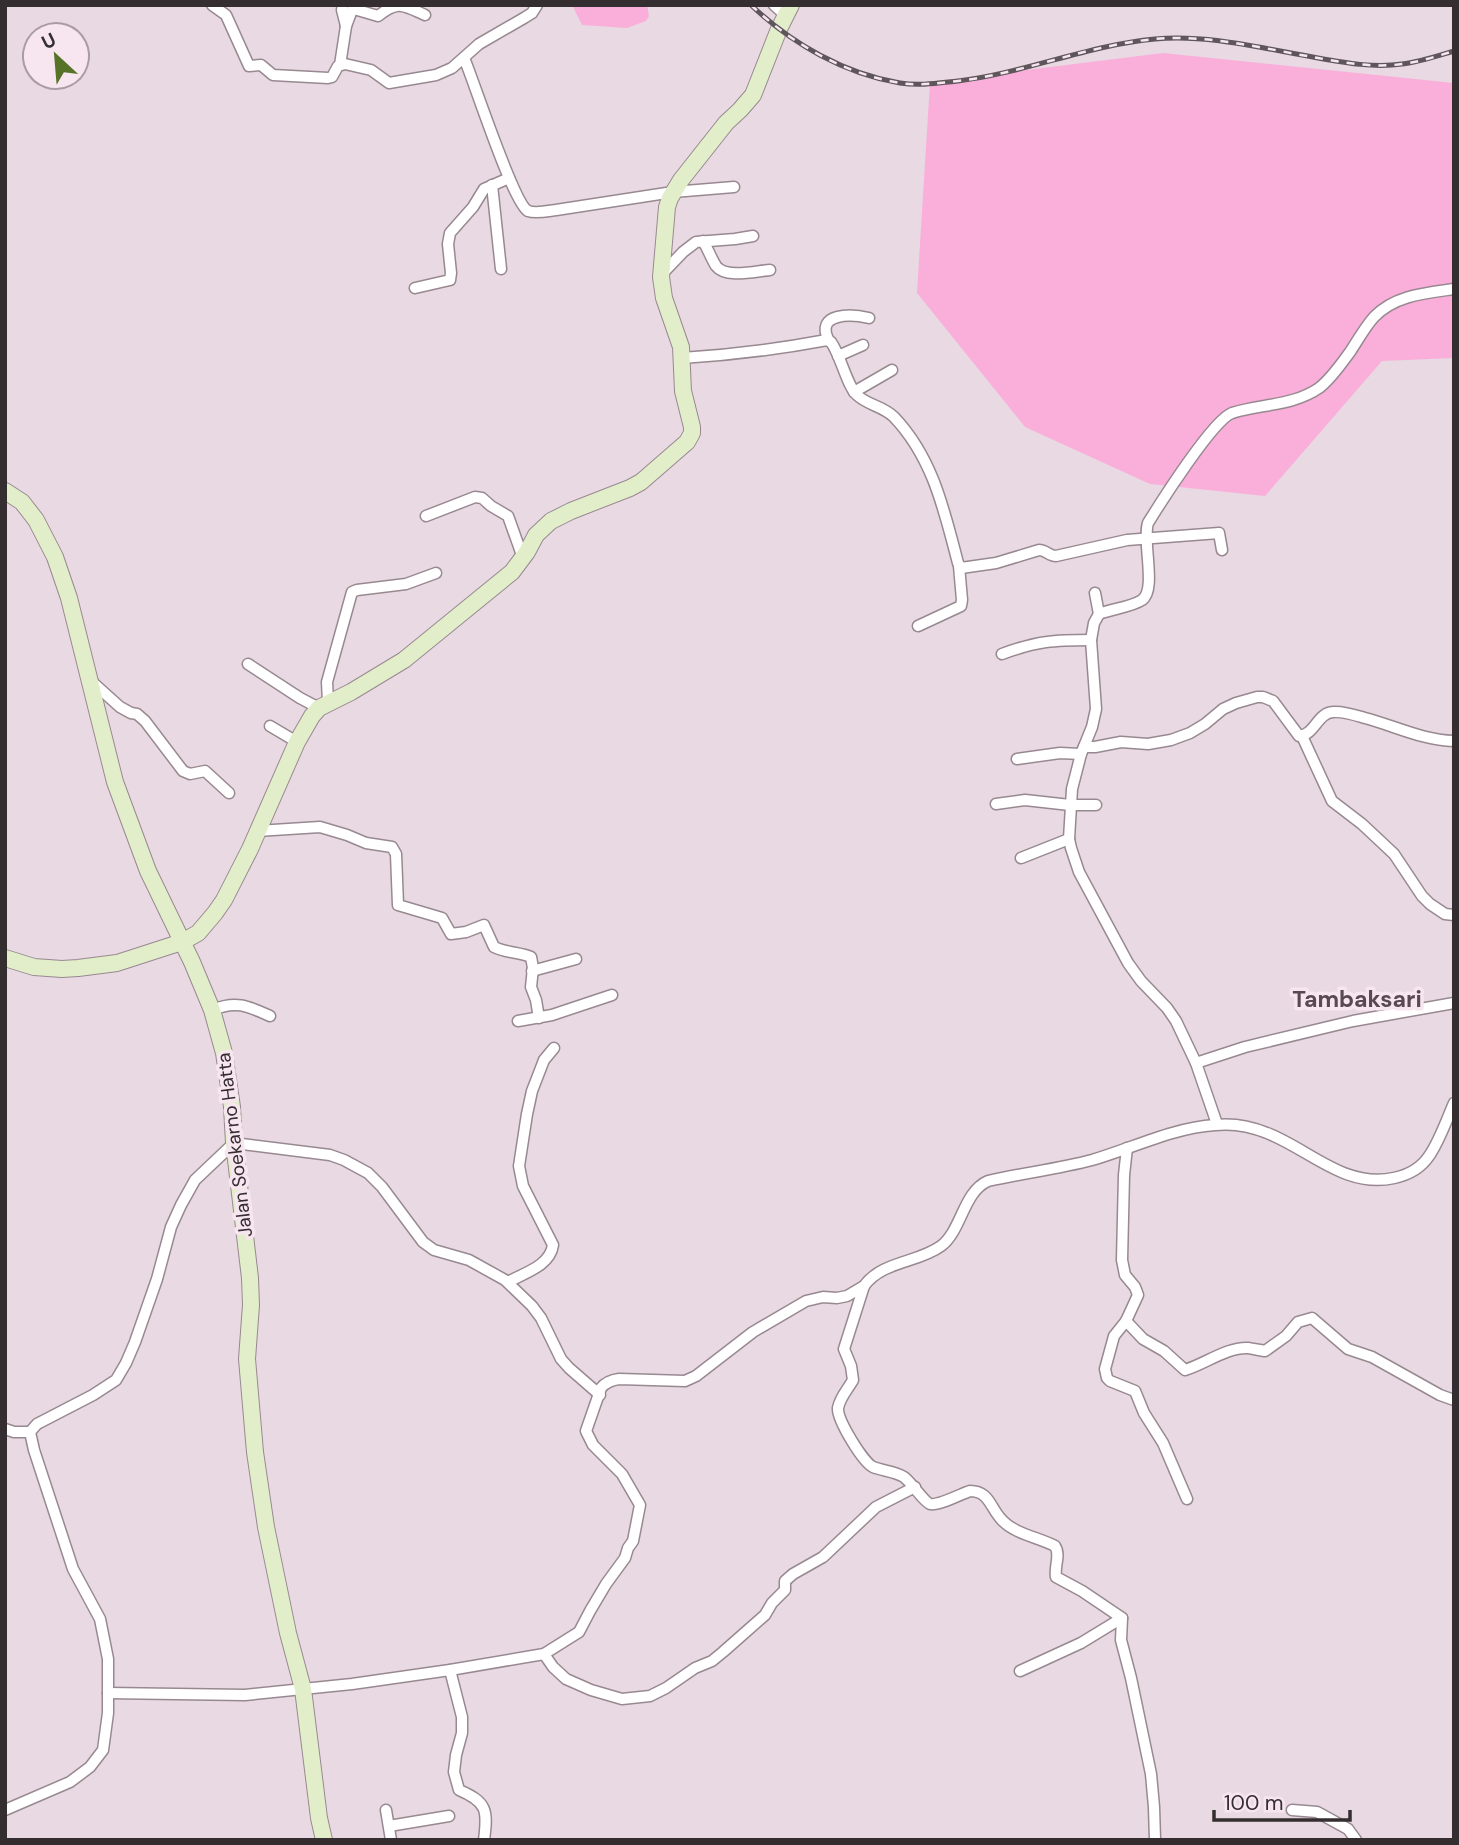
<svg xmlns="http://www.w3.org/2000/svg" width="1459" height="1845" viewBox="0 0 1459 1845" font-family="'DM Sans',sans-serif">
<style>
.green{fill:#f9afda}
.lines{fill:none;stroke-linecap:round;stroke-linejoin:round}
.street-casing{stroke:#988991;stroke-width:13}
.secondary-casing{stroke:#988991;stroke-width:18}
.street{stroke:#fff;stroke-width:10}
.secondary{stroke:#e1eec9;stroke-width:16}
.rail-casing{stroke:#5f565b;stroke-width:5}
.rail{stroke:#f7e6ef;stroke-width:2.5;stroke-dasharray:8;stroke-linecap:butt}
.labels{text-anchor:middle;stroke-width:7;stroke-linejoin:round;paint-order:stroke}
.street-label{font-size:19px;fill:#342e31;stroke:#f7e6ef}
.quarter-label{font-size:23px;font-weight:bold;fill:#584a52;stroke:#f7e6ef}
</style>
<rect width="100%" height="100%" fill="#e9d9e2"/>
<g class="green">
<polygon points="572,5 647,5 649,16 646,21 627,28 582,25"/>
<polygon points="1163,53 1454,83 1454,358 1382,361 1265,496 1150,484 1025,427 917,293 930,82"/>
</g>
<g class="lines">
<defs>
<g id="street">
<polyline points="212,5 226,15 249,66 261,65 273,75 328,78 332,77 338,66 345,64 371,70 389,83 436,75 452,68 479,44 524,18 532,13 537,5"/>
<polyline points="343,5 342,10 346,26"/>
<polyline points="774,5 785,15"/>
<path d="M464,58C474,81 513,203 528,211C536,214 548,211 556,210L673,192L734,187"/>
<path d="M340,65L346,26L352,10L354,9L378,16C398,0 403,5 425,15"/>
<polyline points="492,185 501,269"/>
<path d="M703,241C708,249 711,258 716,266C726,279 756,271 770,270"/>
<polyline points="662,274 683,252 696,242 735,239 753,236"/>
<polyline points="415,288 450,280 451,273 448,244 450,233 473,207 484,189 509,178"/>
<path d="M829,341C814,312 852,314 869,318"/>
<polyline points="838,356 863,345"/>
<path d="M682,358C731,355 779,349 827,340L831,342C841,356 847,386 857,395C867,405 883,406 894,417C933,458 944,510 958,563L961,568L996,563L1039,550C1046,550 1049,556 1056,556L1127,540L1219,533L1222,550"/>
<polyline points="854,392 892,370"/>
<polyline points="426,516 475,497 482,498 491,506 508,516 523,558"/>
<polyline points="1095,593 1099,614"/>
<polyline points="918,626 961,606 962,600 959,566"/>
<path d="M1002,654C1037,641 1054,640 1091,640"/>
<polyline points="248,664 300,698 319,708"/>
<polyline points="90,680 120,707 131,713 137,714 145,721 183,771 190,774 205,771 229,793"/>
<polyline points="328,702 327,682 352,592 357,590 406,584 436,573"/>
<polyline points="270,726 297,742"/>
<polyline points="1302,736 1332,801 1362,824 1394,854 1422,896 1430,904 1445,914 1454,915"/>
<path d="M1084,747H1095L1121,742L1148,744L1171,740L1190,733L1205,724L1223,709L1236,703L1257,697H1263L1273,701L1299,736C1315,735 1317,713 1333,712C1343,711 1355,715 1365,718C1395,726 1422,740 1454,741"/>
<polyline points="1017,759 1060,753 1081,754"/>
<polyline points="996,804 1025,800 1070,805 1096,805"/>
<path d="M257,831L320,827L347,835L366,843L392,847L396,854L398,905L442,918L451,934L466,932L484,925L494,947C506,953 520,952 531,957L533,968L531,987L536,1000L539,1018"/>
<polyline points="1021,858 1069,839"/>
<polyline points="532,971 576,959"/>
<path d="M212,1010C236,1000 248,1006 270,1016"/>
<polyline points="518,1021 552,1015 612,995"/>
<polyline points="1196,1063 1245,1047 1353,1021 1454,1003"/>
<path d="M1217,1124L1196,1063L1176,1021L1167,1008L1141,981L1128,963L1079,872L1071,848L1069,839L1072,789L1081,754L1092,727L1096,709L1091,640L1094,623L1099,614C1111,609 1132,607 1142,600C1157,590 1142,541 1148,523C1161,502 1213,420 1232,413C1260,404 1293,406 1319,388C1331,379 1341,364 1350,352C1358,340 1365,327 1374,317C1395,295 1426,293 1454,289"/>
<polyline points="1127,1148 1124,1175 1122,1260 1125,1275 1135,1287 1138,1295 1126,1321 1114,1336 1105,1369 1107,1378 1110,1381 1135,1391 1144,1413 1163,1443 1187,1499"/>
<path d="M508,1282C524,1273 550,1266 553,1245L523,1186L519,1166L527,1114L532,1091L544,1060L554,1048"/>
<path d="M864,1286C882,1261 918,1263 941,1246C962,1230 963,1192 988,1181C1023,1173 1058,1169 1092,1160C1133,1148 1172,1128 1215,1125C1233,1123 1250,1126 1267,1133C1309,1149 1345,1189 1394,1178C1408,1175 1421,1168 1429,1156C1439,1142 1447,1119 1454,1103"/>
<path d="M1126,1321L1143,1339L1164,1351L1185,1370C1205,1364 1227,1347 1248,1348C1254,1349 1259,1350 1265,1351L1286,1336L1298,1322L1312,1318L1348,1349L1372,1357L1440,1395L1454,1400"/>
<polyline points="5,1429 14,1432 30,1432"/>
<polyline points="544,1654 553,1667 566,1679 591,1690 622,1699 650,1696 666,1688 695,1668 712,1661 723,1652 765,1615 772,1603 785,1590 785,1581 793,1574 823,1557 876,1507 915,1487"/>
<path d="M450,1670L462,1717V1733L456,1755L454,1772L459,1790C487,1802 488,1810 484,1840"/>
<polyline points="1020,1671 1081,1643 1122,1618"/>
<path d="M108,1693L245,1695L352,1684L450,1670L544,1654L579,1632L590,1611L606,1584L625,1558L628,1548L633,1541L640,1505L622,1474L593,1445L586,1431L601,1388C606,1382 611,1380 619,1379L685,1381L696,1376L753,1332L806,1301L823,1297L837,1298L847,1296L864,1286L844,1349L851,1366L853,1380C848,1389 840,1397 838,1408C837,1420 863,1462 873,1467C883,1471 894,1471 904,1477C912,1483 924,1502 930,1504C938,1506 961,1494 970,1491C989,1491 990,1507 1001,1519C1014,1534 1038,1537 1055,1546C1061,1555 1054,1566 1056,1577L1082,1591L1122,1618L1121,1640L1131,1678L1151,1774L1154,1807L1155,1840"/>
<polyline points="5,1810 70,1782 90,1767 103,1750 108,1713 108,1659 100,1619 73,1569 34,1450 30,1432 37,1424 93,1395 116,1380 126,1363 135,1342 157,1279 171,1227 181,1205 195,1180 234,1143 330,1155 344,1160 368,1173 382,1187 423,1242 434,1250 469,1260 505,1280 532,1306 541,1318 561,1359 569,1368 600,1395"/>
<polyline points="386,1810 391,1840"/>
<polyline points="1292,1810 1317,1812 1348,1829 1356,1840"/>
<polyline points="389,1826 449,1816"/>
</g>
<g id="secondary">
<polyline points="5,491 22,502 36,520 55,557 69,598 115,782 148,871 192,962 212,1010 224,1053 232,1107 234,1143 250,1278 251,1305 247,1359 255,1452 266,1527 288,1633 303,1689 319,1818 324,1840"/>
<polyline points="5,958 34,967 62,969 78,968 117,963 182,942 198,933 215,913 224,900 250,849 297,742 312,716 319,708 351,692 404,660 512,572 527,552 536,535 551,521 571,511 630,488 641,482 687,442 692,433 692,427 683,391 681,347 664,298 661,277 667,207 670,198 681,180 726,123 740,110 753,95 779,29 791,5"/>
</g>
</defs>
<use href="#street" class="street-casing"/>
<use href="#secondary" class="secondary-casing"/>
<use href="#street" class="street"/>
<use href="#secondary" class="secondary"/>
<defs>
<path id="rail" d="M751,5C792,44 845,74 900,83C920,86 938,83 958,81C1025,73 1088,45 1155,39C1209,34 1265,49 1318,58C1346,63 1374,68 1402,64C1420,62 1437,56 1454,51"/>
</defs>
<use href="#rail" class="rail-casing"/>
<use href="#rail" class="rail"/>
</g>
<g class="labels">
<g class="street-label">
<text transform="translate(234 1145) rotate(-97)" y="7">Jalan Soekarno Hatta</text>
</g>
<g class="quarter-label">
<text x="1357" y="1007">Tambaksari</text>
</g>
</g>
<rect width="1459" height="1845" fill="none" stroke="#342e31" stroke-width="14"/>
<g transform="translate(56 56) rotate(334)"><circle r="33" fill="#f7e6ef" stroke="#a99ca3" stroke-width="2"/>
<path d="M0-5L12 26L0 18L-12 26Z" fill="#577328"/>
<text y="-10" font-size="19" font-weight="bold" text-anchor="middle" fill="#342e31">U</text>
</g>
<path d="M1214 1810v10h136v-10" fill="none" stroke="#342e31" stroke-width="3.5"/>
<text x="1224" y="1810" font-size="21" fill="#342e31" stroke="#f7e6ef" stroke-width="5" paint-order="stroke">100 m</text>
</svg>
